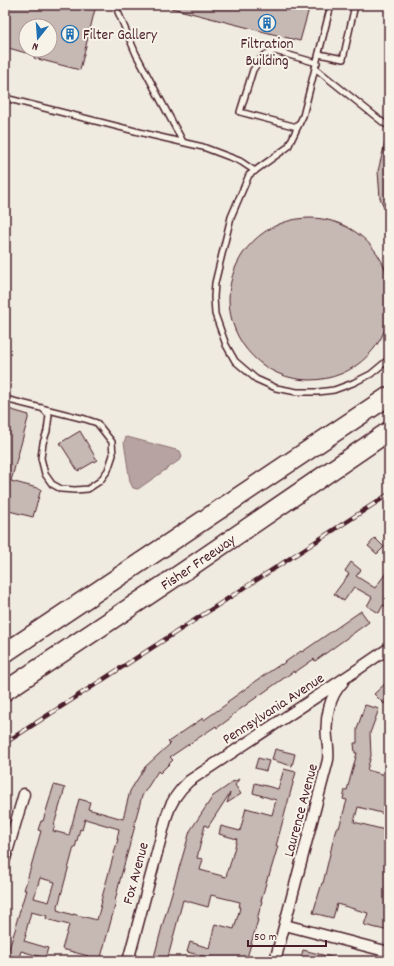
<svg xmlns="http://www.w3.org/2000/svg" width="394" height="966" viewBox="0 0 394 966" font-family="Dekko,sans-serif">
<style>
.water{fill:#b7a4a2;stroke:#8b6f72}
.building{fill:#c6b8b3;stroke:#4a1f2b;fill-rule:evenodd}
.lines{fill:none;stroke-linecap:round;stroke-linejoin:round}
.lane-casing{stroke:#4a1f2b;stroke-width:8}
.street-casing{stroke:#4a1f2b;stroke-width:13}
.highway-casing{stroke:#4a1f2b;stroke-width:21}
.lane{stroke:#f7f3e8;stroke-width:5}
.street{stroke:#f7f3e8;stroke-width:10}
.highway{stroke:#f7f3e8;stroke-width:18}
.rail-casing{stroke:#4a1f2b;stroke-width:4.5}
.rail{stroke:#f7f3e8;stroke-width:3;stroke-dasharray:9;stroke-linecap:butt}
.labels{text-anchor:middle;stroke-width:4;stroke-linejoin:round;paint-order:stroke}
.poi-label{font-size:15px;fill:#4a1f2b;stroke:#f7f3e8;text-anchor:start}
.street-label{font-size:15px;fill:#4a1f2b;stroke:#f7f3e8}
</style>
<rect width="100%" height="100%" fill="#f0ebe0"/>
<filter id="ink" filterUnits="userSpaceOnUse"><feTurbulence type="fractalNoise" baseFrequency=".025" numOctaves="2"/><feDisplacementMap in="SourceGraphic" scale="8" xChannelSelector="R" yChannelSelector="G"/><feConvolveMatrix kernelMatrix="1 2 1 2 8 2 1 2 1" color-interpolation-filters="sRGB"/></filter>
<g filter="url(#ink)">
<polygon class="water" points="126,437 131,438 180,451 182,456 181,459 138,489 133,488 130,482 124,442"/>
<g class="building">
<polygon points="5,5 96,5 80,70 34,58 36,50 50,50 50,26 26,26 26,53 5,47"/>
<polygon points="171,5 310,5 300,41 171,8"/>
<polygon points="386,139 389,139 389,219 380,198 378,171"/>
<circle cx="310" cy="299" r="81"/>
<polygon points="5,408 29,415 11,481 41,489 33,517 5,510"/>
<polygon points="80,431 97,460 78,471 60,443"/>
<polygon points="375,538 384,547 377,554 368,546"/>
<polygon points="351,562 361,570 356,576 375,588 389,569 389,608 383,605 379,613 367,606 372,597 354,587 344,601 334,594 349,574 345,571"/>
<path d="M361,611L369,622L315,661L314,659L294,673V671L250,702L231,716L232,717L217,728L216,726L170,757L173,760L160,773L158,771L142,796L134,825L135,826L121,876L115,901L116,902L100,961H86L88,956L62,949L69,925L46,919L47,916L31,912L25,935H26L24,941L48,948L45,958L21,951L18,961H5L16,927H15L26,890H24L28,877L41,831L38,830L41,821H43L54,785L65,788L54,825H55L53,831L69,835L79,799L90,802L88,809L123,819L130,791L145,767L170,744L168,742L203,718L204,720L228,703L227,702L266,674L281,664V665L301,651L302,652ZM85,819L119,829L117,839H118L101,901H102L97,920L73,914V915L57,910L74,847L75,848L80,829L82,830ZM40,878L55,882L49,902L34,898Z"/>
<polygon points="389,680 389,699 384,704 374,694"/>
<polygon points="365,705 379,709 370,733 371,756 367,770 389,776 389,815 358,807 354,822 389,831 389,931 364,925 368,913 337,904 333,918 313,913 322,883 323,883 329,858 336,828 339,828 347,800 343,799 345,790 347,790 357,753 355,753 354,743 357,743 357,729"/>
<polygon points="275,749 295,754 292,766 272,760"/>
<polygon points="258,758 269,761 266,771 255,768"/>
<polygon points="284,769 296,772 276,846 278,846 269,876 268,876 261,901 262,901 257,920 258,920 246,961 224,961 187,952 190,942 209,948 215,924 234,929 240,908 239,908 240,902 211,895 208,907 183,900 167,961 153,961 163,923 190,831 213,796 232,783 233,781 234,782 239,779 235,785 241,794 227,803 230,793 208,827 205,825 197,858 203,859 200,870 226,877 228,868 229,868 237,839 219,834 221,826 240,831 246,808 272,815 276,800 253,793 255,783 278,789"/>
<polygon points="303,950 335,958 334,961 300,961"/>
</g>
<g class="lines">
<defs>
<g id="lane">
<polyline points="331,5 303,116 288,147 249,175 231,217 215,283 214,297 215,314 226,345 235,361 256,379 276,388 297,392 318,392 334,390 353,383 371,374 389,359"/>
<polyline points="118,12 136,54 183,142"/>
<polyline points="319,54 343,59 355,5"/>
<polyline points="315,68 385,124"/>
<polyline points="5,98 151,135 203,147 240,161 255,171"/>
<polyline points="297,127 240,112 253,70 263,56 275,51 317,63"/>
<polyline points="5,399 85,419 97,423 112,442 113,455 108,470 100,481 88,489 75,490 61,489 52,484 45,474 41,458 43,443 47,431 49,415 42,408"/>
</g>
<g id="street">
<polyline points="5,859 24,794"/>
<polyline points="285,925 389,952"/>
<path d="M128,961L167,815C171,802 178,791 189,781L354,672L389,648"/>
<path d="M275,961L328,760C329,752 328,746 327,738C325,719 329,696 343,682"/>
</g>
<g id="highway">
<polyline points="5,653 389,396"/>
<path id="s1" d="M5,691L183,572L389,431"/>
</g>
</defs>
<use href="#lane" class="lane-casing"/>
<use href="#street" class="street-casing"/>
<use href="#highway" class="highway-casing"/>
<use href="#lane" class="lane"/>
<use href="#street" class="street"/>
<use href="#highway" class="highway"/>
<defs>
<polyline id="rail" points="5,743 363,511 389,494"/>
</defs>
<use href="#rail" class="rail-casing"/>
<use href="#rail" class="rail"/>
</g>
</g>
<defs>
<symbol id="building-ring" viewBox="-11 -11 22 22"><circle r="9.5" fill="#f7f3e8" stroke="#1f6fb2" stroke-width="1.5"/><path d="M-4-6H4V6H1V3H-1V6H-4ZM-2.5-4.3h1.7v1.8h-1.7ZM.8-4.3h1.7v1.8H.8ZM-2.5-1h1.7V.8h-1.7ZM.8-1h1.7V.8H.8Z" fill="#1f6fb2"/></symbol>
</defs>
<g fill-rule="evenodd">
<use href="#building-ring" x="257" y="13" width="20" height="20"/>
<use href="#building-ring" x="60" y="24" width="20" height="20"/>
</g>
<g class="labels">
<g class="poi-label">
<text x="83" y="39">Filter Gallery</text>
<text x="267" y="48" text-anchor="middle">Filtration<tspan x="267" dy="17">Building</tspan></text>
</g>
<g class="street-label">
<text dy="5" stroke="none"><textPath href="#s1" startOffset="232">Fisher Freeway</textPath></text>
<text transform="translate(273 708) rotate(-33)" y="5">Pennsylvania Avenue</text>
<text transform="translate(300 810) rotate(-75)" y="5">Laurence Avenue</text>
<text transform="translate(135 873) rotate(-75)" y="5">Fox Avenue</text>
</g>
</g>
<rect width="394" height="966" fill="none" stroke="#f7f3e8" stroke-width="20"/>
<rect x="10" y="10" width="374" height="946" fill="none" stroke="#4a1f2b" stroke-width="1.5" filter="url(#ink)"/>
<g transform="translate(38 38) rotate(197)"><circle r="19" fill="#f7f3e8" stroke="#b29e9c"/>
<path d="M0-3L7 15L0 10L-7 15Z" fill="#1f6fb2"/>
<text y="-6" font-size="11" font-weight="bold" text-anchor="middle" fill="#4a1f2b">N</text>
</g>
<path d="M248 940v6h78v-6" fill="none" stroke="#4a1f2b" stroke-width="2"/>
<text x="254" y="940" font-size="12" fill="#4a1f2b" stroke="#f7f3e8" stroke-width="3" paint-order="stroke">50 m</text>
</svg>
